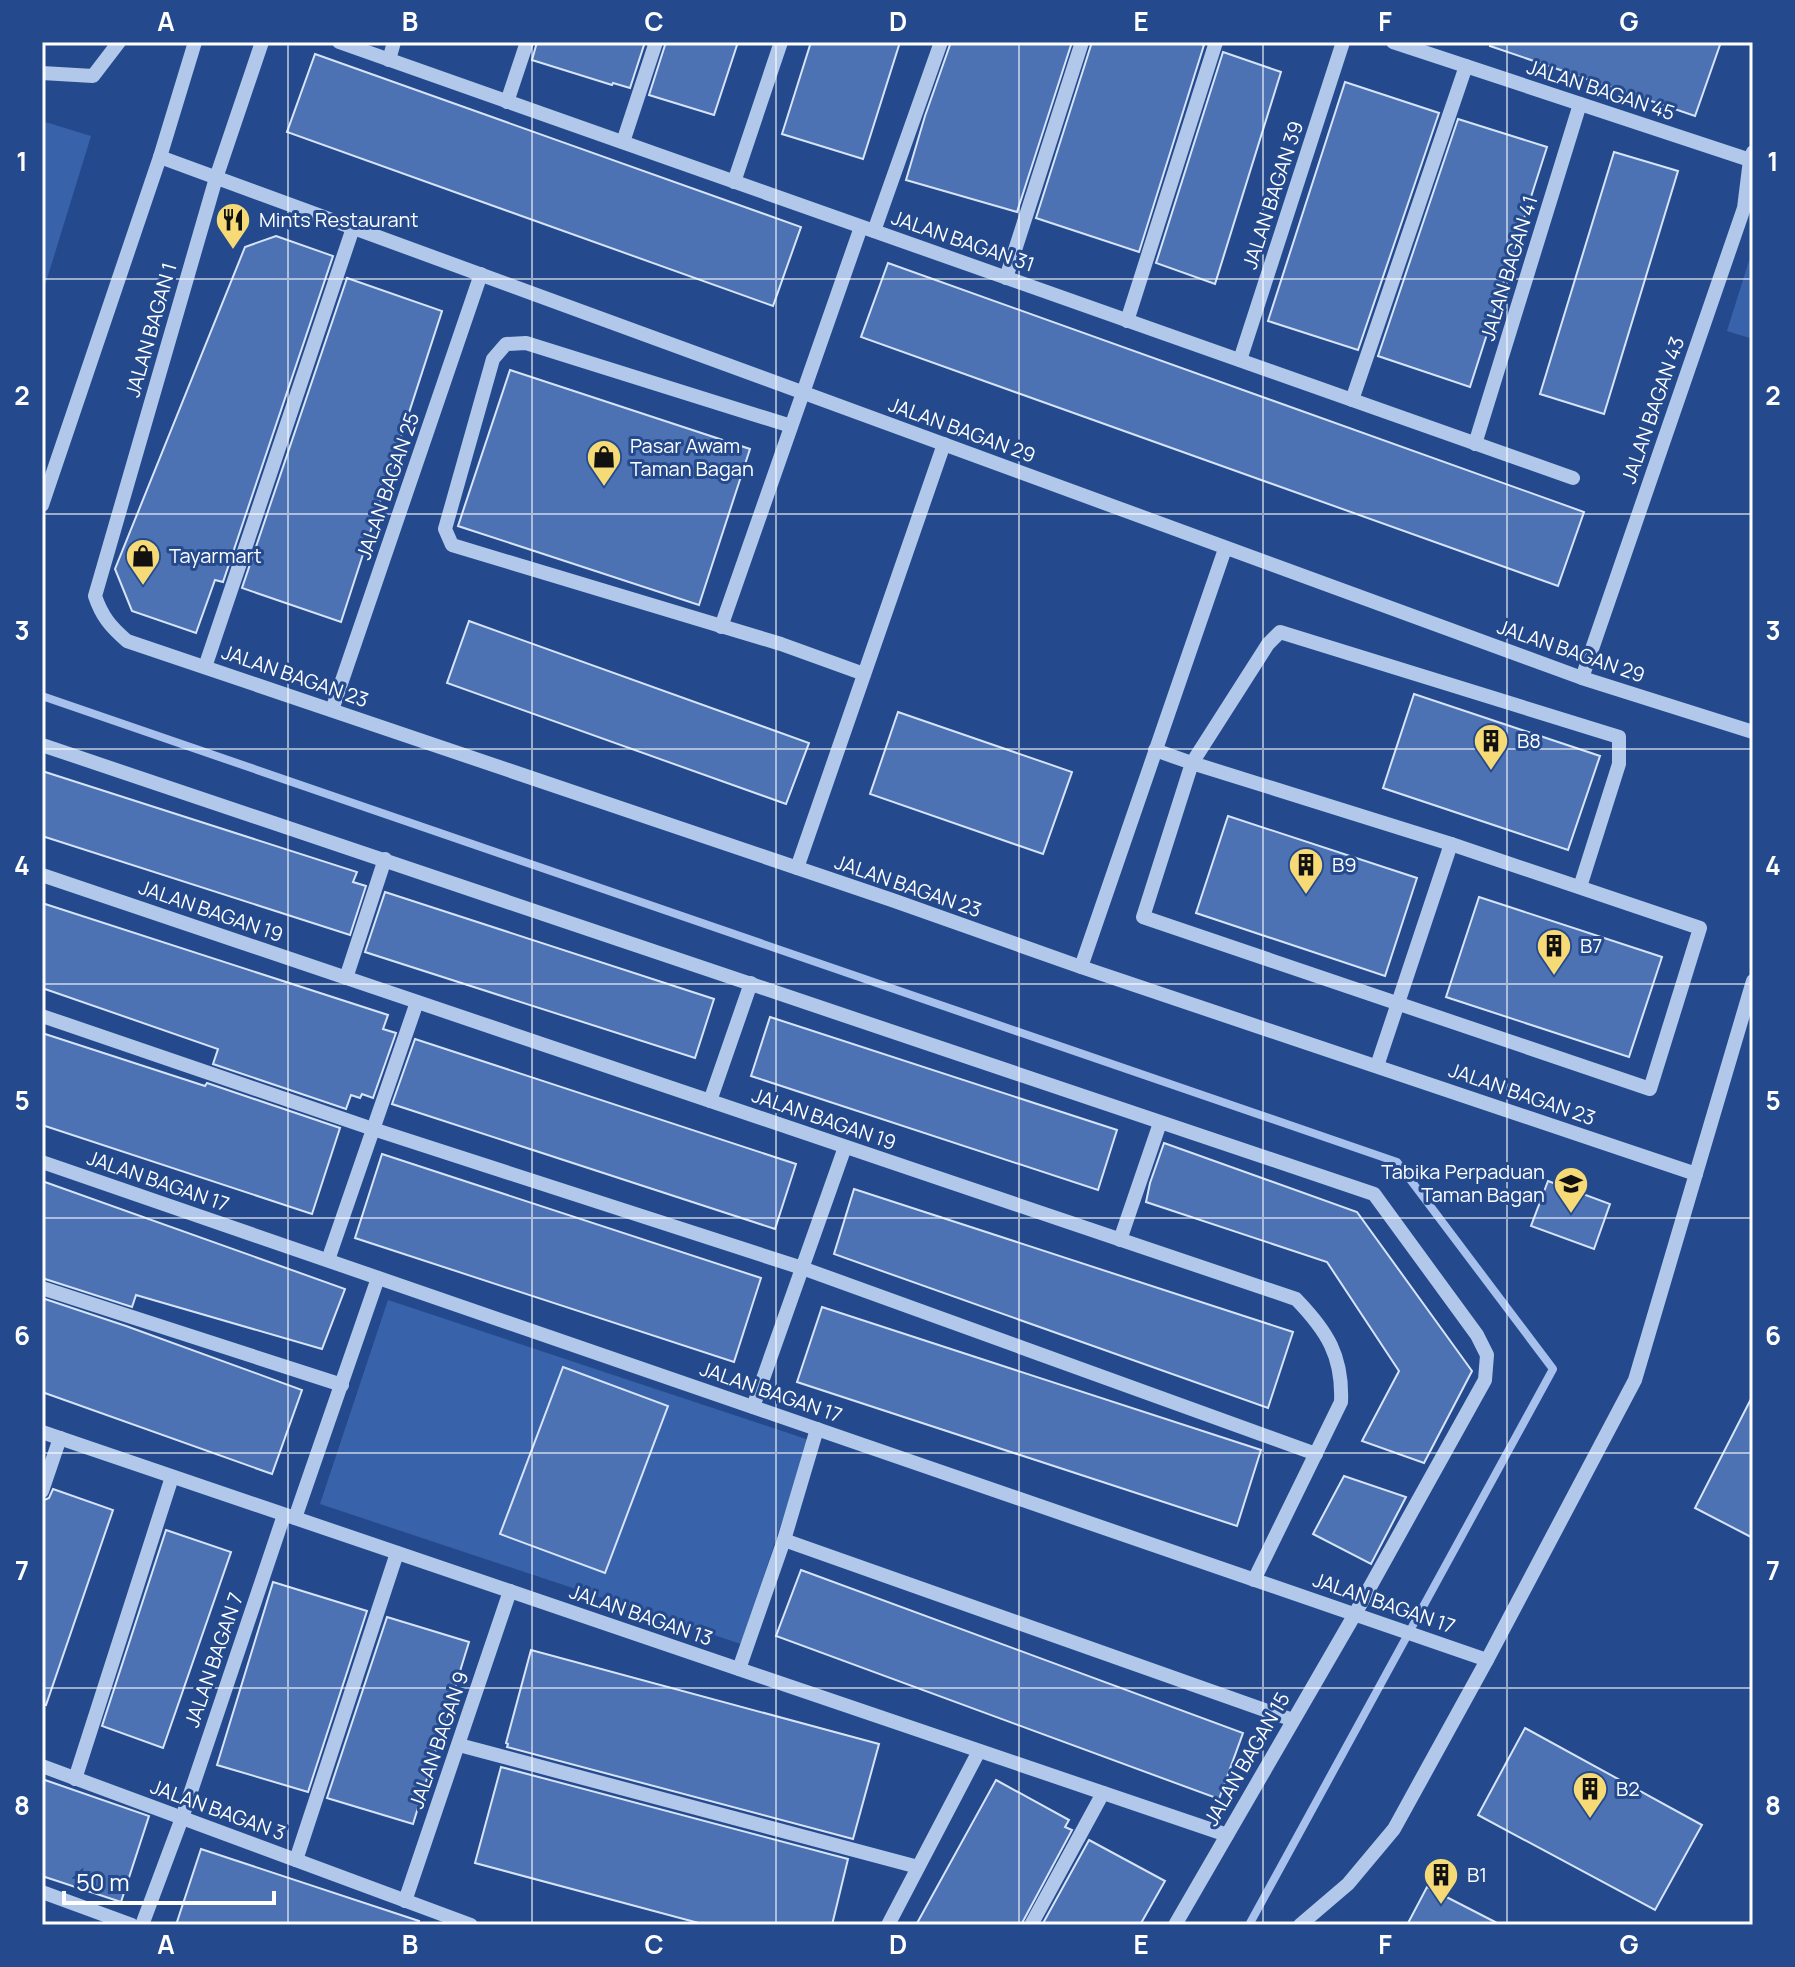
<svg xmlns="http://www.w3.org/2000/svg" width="1795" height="1967" viewBox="0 0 1795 1967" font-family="Manrope,sans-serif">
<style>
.green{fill:#3862aa}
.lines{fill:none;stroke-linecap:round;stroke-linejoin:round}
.stream{stroke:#a7c1ec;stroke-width:8}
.building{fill:#4c72b4;stroke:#d7e4f8;stroke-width:2}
.minor{stroke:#b2c8eb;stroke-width:14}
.grid{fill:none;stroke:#fff;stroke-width:2;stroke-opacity:0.55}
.labels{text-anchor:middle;stroke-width:6;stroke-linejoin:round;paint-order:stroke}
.street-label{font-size:20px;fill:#fff;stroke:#244a8d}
.poi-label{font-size:20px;fill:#fff;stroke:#244a8d;text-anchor:start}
.neatline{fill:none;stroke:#fff;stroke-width:3}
.grid-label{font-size:26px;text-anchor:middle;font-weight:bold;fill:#fff}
</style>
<rect width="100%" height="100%" fill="#244a8d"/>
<g class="green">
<polygon points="42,121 91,136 42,295"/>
<polygon points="1753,248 1753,339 1727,331"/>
<polygon points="388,1300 809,1440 741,1644 320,1504"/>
</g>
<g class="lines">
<polyline class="stream" points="42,696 1397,1162 1553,1369 1249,1925"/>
</g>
<g class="building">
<polygon points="537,42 645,42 630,88 613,83 612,85 532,60"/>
<polygon points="666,42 738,42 714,115 649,95"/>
<polygon points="811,42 900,42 863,159 782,134"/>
<polygon points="951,42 1072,42 1017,212 906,180 925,116"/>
<polygon points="1092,42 1195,42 1204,45 1139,252 1036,218"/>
<polygon points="1491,42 1721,42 1695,116 1490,46"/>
<polygon points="1223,52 1281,72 1215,284 1156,263"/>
<polygon points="315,54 801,227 773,306 287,132"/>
<polygon points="1345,82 1439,113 1358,350 1268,321"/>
<polygon points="1458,119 1547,147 1470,387 1378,356"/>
<polygon points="1614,152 1678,171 1604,414 1540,394"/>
<polygon points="276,236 333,256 223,582 215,580 196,633 132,611 115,569 245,247"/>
<polygon points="888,263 1584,512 1558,586 861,337"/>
<polygon points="347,278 442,311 341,622 242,588"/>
<polygon points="510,370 750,449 699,605 458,526"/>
<polygon points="469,621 809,743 786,804 447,683"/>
<polygon points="1414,694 1600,756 1568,850 1383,788"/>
<polygon points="898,712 1072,772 1043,854 870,794"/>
<polygon points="42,771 357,872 353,882 366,886 350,935 42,836"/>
<polygon points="1228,816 1417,878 1385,976 1196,913"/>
<polygon points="385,892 714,999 695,1058 365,952"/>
<polygon points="1479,897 1662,957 1629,1057 1446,997"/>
<polygon points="42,903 388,1015 383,1029 396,1033 373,1098 362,1094 360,1098 351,1095 346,1109 213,1064 218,1049 42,988"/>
<polygon points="770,1017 1117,1130 1098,1190 751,1076"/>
<polygon points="42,1033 205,1086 207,1083 340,1128 312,1214 42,1125"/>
<polygon points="415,1039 796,1164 775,1229 392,1104"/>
<polygon points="1164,1143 1357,1212 1472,1371 1424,1463 1362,1441 1399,1371 1327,1262 1146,1202 1150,1183"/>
<polygon points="382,1154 761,1278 734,1362 355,1238"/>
<polygon points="42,1181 345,1289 322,1349 136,1295 132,1307 42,1278"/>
<polygon points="1548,1181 1610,1204 1594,1249 1531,1226"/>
<polygon points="854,1189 1293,1332 1268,1408 834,1254"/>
<polygon points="42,1298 126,1326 302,1390 272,1474 42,1392"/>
<polygon points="822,1307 1261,1450 1237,1526 797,1382"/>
<polygon points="563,1367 668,1406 605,1573 500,1534"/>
<polygon points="1753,1395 1753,1538 1695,1508"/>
<polygon points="1344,1476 1406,1497 1371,1564 1313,1534"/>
<polygon points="53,1489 113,1510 46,1705 42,1704 42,1501 49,1498"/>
<polygon points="166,1530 231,1552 163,1748 102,1726"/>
<polygon points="801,1570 1243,1733 1219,1799 776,1636"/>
<polygon points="273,1582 367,1611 308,1792 217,1765"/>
<polygon points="387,1617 469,1642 413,1824 327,1798"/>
<polygon points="531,1650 879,1744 853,1839 507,1747 508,1744 506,1743"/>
<polygon points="1525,1728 1702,1825 1655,1910 1478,1815"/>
<polygon points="501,1767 848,1859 832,1925 706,1925 475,1863"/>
<polygon points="42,1779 149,1816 121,1902 42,1876"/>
<polygon points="996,1780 1069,1820 1065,1827 1072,1830 1021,1925 916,1925"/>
<polygon points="1089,1840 1165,1881 1140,1925 1042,1925"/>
<polygon points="201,1849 419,1921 418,1925 176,1925"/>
<polygon points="1427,1887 1501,1925 1407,1925"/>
</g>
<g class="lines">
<g class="minor">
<path d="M262,42L216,178L95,596C102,617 111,627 127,641L892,900L1081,967L1696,1174"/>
<polyline points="339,42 1573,478"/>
<polyline points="1393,42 1750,160"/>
<polyline points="389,60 394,42"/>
<polyline points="42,73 93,76 119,42"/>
<polyline points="507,102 527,42"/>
<polyline points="623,142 656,42"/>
<polyline points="160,157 1582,678 1753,732"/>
<polyline points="734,182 781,42"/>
<polyline points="874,231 941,42"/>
<polyline points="1006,278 1082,42"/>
<polyline points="1127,321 1216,42"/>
<polyline points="1240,360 1343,42"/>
<polyline points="1352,400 1466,66"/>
<polyline points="791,426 526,343 506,344 493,359 445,529 452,545 781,644 864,674"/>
<polyline points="1475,444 1580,104"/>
<polyline points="42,505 160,157 195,42"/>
<polyline points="721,627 861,227"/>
<polyline points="205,667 353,228"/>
<polyline points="1582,678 1744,208 1750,160 1753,152"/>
<polyline points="332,710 481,274"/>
<polyline points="42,745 1374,1194 1477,1335 1487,1355 1485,1380 1355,1614 1175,1925"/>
<polyline points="1155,750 1192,763 1451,844 1700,928 1650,1089 1143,917 1192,763 1268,644 1280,632 1619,737 1619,764 1580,887"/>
<polyline points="797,868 944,444"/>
<path d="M42,875L1296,1299C1327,1331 1343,1356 1341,1402L1254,1580"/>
<polyline points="1081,967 1225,549"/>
<polyline points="346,978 385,859"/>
<polyline points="42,1016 373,1129 802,1268 1316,1454"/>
<polyline points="1377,1066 1451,844"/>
<polyline points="710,1101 751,983"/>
<polyline points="42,1162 1487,1660"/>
<polyline points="1120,1240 1160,1123"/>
<polyline points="328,1260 417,1002"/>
<polyline points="42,1288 342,1385"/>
<polyline points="753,1407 845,1147"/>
<polyline points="42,1432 1227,1835"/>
<polyline points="42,1491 60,1438"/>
<polyline points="295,1518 378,1278"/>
<polyline points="784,1540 1293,1720"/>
<polyline points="739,1669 784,1540 817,1429"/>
<polyline points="459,1745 918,1867"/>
<polyline points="42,1766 471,1925"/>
<polyline points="75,1779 172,1477"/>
<polyline points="296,1860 397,1553"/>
<polyline points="42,1892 132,1925"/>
<polyline points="405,1901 510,1591"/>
<polyline points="142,1925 182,1818 284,1515"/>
<polyline points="888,1925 979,1751"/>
<polyline points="1031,1925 1103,1793"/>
<polyline points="1300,1925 1348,1884 1394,1829 1487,1660 1635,1380 1753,981"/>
</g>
</g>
<path class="grid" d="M288,42V1925M532,42V1925M776,42V1925M1019,42V1925M1263,42V1925M1507,42V1925M42,279H1753M42,514H1753M42,749H1753M42,984H1753M42,1218H1753M42,1453H1753M42,1688H1753"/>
<defs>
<symbol id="restaurant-pin" viewBox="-11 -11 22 30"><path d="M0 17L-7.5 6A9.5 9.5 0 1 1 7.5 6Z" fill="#f6da76" stroke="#244a8d"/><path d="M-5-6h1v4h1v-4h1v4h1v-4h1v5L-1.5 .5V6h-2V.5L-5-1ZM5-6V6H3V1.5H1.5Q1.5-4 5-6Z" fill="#111"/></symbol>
<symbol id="shop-pin" viewBox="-11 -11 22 30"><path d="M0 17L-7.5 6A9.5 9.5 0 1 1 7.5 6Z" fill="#f6da76" stroke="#244a8d"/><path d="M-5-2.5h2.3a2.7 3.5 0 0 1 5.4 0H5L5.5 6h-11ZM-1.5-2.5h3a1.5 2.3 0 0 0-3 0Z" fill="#111"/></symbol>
<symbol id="building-pin" viewBox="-11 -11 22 30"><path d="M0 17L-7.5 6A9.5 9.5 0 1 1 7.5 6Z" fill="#f6da76" stroke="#244a8d"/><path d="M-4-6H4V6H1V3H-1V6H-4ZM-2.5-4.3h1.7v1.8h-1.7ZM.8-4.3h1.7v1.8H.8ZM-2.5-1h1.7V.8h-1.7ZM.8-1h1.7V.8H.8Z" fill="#111"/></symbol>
<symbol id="school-pin" viewBox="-11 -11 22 30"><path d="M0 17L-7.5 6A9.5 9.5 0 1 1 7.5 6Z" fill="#f6da76" stroke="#244a8d"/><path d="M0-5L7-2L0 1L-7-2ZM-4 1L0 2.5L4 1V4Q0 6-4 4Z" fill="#111"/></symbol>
</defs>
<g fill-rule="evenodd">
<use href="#restaurant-pin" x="213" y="200" width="40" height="54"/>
<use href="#shop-pin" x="584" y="437" width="40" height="54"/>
<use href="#shop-pin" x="123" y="536" width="40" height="54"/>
<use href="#building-pin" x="1471" y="721" width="40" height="54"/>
<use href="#building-pin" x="1286" y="845" width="40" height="54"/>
<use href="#building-pin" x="1534" y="926" width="40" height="54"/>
<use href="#school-pin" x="1551" y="1164" width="40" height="54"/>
<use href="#building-pin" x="1570" y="1769" width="40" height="54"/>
<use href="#building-pin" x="1421" y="1855" width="40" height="54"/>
</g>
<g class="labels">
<g class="street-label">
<text transform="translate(1601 90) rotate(18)" y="7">JALAN BAGAN 45</text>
<text transform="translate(1273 195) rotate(-72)" y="7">JALAN BAGAN 39</text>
<text transform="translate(963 241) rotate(19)" y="7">JALAN BAGAN 31</text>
<text transform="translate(1509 268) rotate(-73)" y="7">JALAN BAGAN 41</text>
<text transform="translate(151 330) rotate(-74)" y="7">JALAN BAGAN 1</text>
<text transform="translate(1653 410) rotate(-71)" y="7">JALAN BAGAN 43</text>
<text transform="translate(962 430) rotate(20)" y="7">JALAN BAGAN 29</text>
<text transform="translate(388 486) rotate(-71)" y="7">JALAN BAGAN 25</text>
<text transform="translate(1571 651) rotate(19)" y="7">JALAN BAGAN 29</text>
<text transform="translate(295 676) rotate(19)" y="7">JALAN BAGAN 23</text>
<text transform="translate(908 886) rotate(19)" y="7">JALAN BAGAN 23</text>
<text transform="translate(211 911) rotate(19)" y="7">JALAN BAGAN 19</text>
<text transform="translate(1522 1094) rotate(19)" y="7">JALAN BAGAN 23</text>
<text transform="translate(824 1119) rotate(19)" y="7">JALAN BAGAN 19</text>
<text transform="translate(158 1181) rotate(19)" y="7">JALAN BAGAN 17</text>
<text transform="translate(771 1392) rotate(19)" y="7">JALAN BAGAN 17</text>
<text transform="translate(1384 1603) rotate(19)" y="7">JALAN BAGAN 17</text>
<text transform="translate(641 1615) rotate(19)" y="7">JALAN BAGAN 13</text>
<text transform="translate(214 1660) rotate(-71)" y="7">JALAN BAGAN 7</text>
<text transform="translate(439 1740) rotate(-71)" y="7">JALAN BAGAN 9</text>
<text transform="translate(1247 1759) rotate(-60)" y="7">JALAN BAGAN 15</text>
<text transform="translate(218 1810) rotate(20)" y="7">JALAN BAGAN 3</text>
</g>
<g class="poi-label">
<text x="259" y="227">Mints Restaurant</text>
<text x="630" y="453">Pasar Awam<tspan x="630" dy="23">Taman Bagan</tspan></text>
<text x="169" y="563">Tayarmart</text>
<text x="1517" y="748">B8</text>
<text x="1332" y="872">B9</text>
<text x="1580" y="953">B7</text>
<text x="1545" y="1179" text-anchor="end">Tabika Perpaduan<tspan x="1545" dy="23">Taman Bagan</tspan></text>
<text x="1616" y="1796">B2</text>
<text x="1467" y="1882">B1</text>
</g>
</g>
<rect width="1795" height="1967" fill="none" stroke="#244a8d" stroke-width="88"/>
<path d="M64 1891v12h210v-12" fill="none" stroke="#ffffff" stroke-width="4"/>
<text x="76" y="1891" font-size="24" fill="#ffffff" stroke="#244a8d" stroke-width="6" paint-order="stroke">50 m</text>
<rect x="44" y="44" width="1707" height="1879" class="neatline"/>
<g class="grid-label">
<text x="166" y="31">A</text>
<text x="410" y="31">B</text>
<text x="654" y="31">C</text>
<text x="898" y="31">D</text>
<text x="1141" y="31">E</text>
<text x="1385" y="31">F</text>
<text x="1629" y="31">G</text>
<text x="22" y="171">1</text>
<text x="1773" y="171">1</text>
<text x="22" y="405">2</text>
<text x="1773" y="405">2</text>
<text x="22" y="640">3</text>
<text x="1773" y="640">3</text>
<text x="22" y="875">4</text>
<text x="1773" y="875">4</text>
<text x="22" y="1110">5</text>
<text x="1773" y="1110">5</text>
<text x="22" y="1345">6</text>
<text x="1773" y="1345">6</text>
<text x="22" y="1580">7</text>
<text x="1773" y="1580">7</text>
<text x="22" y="1815">8</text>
<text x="1773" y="1815">8</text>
<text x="166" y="1954">A</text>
<text x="410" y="1954">B</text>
<text x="654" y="1954">C</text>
<text x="898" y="1954">D</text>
<text x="1141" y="1954">E</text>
<text x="1385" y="1954">F</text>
<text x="1629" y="1954">G</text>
</g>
</svg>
